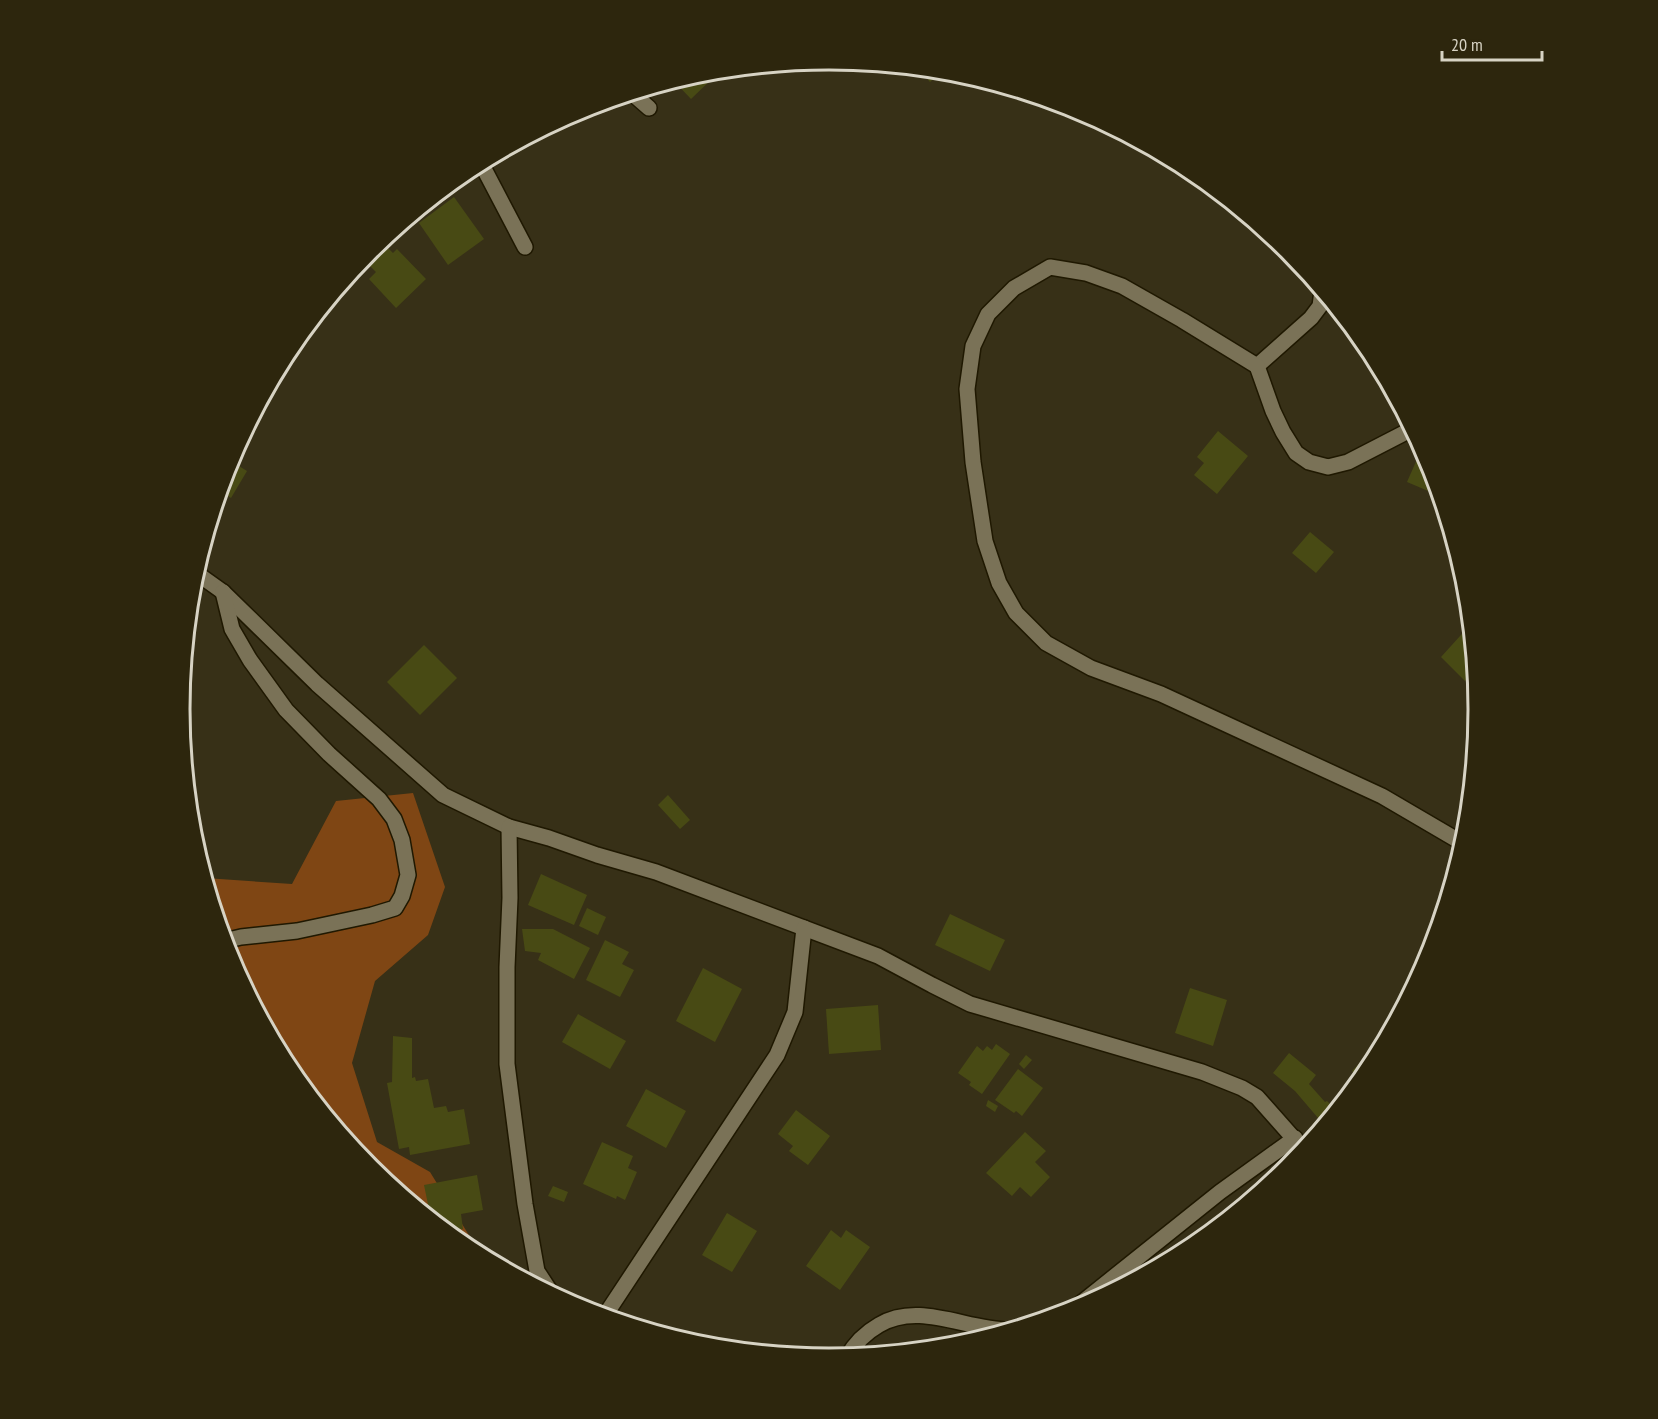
<svg xmlns="http://www.w3.org/2000/svg" width="1658" height="1419" viewBox="0 0 1658 1419" font-family="'PT Sans Narrow',sans-serif">
<style>
.forest{fill:#7f4614}
.building{fill:#484a14}
.lines{fill:none;stroke-linecap:round;stroke-linejoin:round}
.minor-casing{stroke:#1f1801;stroke-width:18}
.minor{stroke:#7a7257;stroke-width:15}
.rim{fill:none;stroke:#d7d3c4;stroke-width:3}
</style>
<rect width="100%" height="100%" fill="#373017"/>
<polygon class="forest" points="413,793 445,887 428,935 375,981 352,1063 377,1142 430,1172 483,1258 468,1249 369,1169 289,1070 229,958 205,878 292,884 336,801"/>
<g class="building">
<polygon points="919,69 942,71 930,82"/>
<polygon points="715,71 717,74 691,99 674,81 703,72"/>
<polygon points="454,197 484,239 448,265 419,223"/>
<polygon points="381,241 393,253 397,249 426,279 396,308 369,279 376,272 363,259"/>
<polygon points="1218,431 1248,456 1217,494 1194,475 1204,463 1197,457"/>
<polygon points="1422,448 1429,461 1440,496 1407,482"/>
<polygon points="229,460 247,471 231,498 220,491"/>
<polygon points="1310,532 1334,552 1316,573 1292,553"/>
<polygon points="1470,625 1475,671 1465,681 1441,657"/>
<polygon points="424,645 457,678 420,715 387,682"/>
<polygon points="668,795 690,820 680,829 658,805"/>
<polygon points="541,874 587,895 574,925 528,905"/>
<polygon points="587,908 606,917 598,935 579,926"/>
<polygon points="950,914 1005,940 990,971 935,945"/>
<polygon points="522,929 553,929 590,948 574,979 538,960 541,953 525,951"/>
<polygon points="605,940 629,952 622,964 634,970 620,997 586,980"/>
<polygon points="703,968 742,989 715,1042 676,1021"/>
<polygon points="1190,988 1227,1000 1213,1046 1175,1033"/>
<polygon points="878,1005 881,1050 829,1054 826,1009"/>
<polygon points="578,1014 626,1041 610,1069 562,1042"/>
<polygon points="1389,1032 1369,1071 1361,1080 1352,1071"/>
<polygon points="393,1036 412,1038 412,1078 415,1077 416,1081 428,1079 434,1108 446,1106 448,1112 464,1109 470,1144 410,1155 409,1147 399,1149 387,1083 392,1082"/>
<polygon points="996,1044 1010,1054 982,1094 969,1085 971,1082 958,1073 977,1046 983,1051 987,1046 992,1050"/>
<polygon points="1289,1053 1316,1075 1309,1084 1325,1102 1327,1101 1331,1105 1334,1103 1338,1108 1324,1125 1295,1091 1273,1073"/>
<polygon points="1026,1055 1032,1060 1024,1069 1019,1064"/>
<polygon points="1018,1069 1043,1088 1022,1116 1016,1111 1014,1113 995,1100"/>
<polygon points="646,1089 686,1111 666,1148 626,1126"/>
<polygon points="988,1100 998,1106 995,1112 986,1106"/>
<polygon points="796,1110 830,1136 808,1165 789,1151 793,1146 778,1134"/>
<polygon points="1025,1132 1046,1151 1035,1162 1050,1177 1031,1197 1020,1187 1012,1196 986,1173"/>
<polygon points="602,1142 633,1156 628,1168 637,1172 625,1200 617,1196 616,1199 583,1184"/>
<polygon points="477,1175 483,1210 461,1214 463,1229 447,1232 431,1219 424,1185"/>
<polygon points="553,1186 568,1192 564,1202 548,1196"/>
<polygon points="1238,1210 1218,1226 1216,1216"/>
<polygon points="727,1213 757,1231 732,1272 702,1255"/>
<polygon points="831,1230 841,1238 846,1230 870,1247 840,1290 806,1266"/>
<polygon points="1169,1256 1172,1259 1160,1265"/>
</g>
<g class="lines">
<defs>
<g id="minor">
<polyline points="633,94 649,108"/>
<polyline points="481,163 525,247"/>
<polyline points="1257,366 1311,318 1320,306 1322,291"/>
<polyline points="1412,429 1348,462 1328,467 1309,462 1296,453 1283,432 1273,411 1257,366 1182,320 1122,286 1086,273 1050,267 1014,288 988,314 973,346 967,389 973,462 985,541 999,583 1016,613 1046,643 1091,668 1161,694 1382,796 1464,844"/>
<polyline points="195,572 223,592 317,684 443,795 509,827 549,838 597,855 656,872 878,956 932,985 970,1004 1202,1072 1242,1088 1257,1097 1304,1150"/>
<polyline points="223,592 232,629 250,660 286,710 329,754 379,799 394,819 402,840 408,875 402,896 395,908 372,915 297,931 241,937 224,941"/>
<polyline points="509,827 510,898 507,967 507,1064 525,1204 537,1271 552,1294"/>
<polyline points="1070,1312 1220,1192 1295,1138"/>
<polyline points="604,1317 777,1055 795,1012 804,928"/>
<path d="M847,1357C855,1343 865,1333 879,1325C919,1301 966,1330 1009,1330"/>
</g>
</defs>
<use href="#minor" class="minor-casing"/>
<use href="#minor" class="minor"/>
</g>
<path d="M0 0H1658V1419H0ZM190 709a639 639 0 1 1 1278 0a639 639 0 1 1-1278 0Z" fill="#2d260d" fill-rule="evenodd"/>
<path class="rim" d="M190 709a639 639 0 1 1 1278 0a639 639 0 1 1-1278 0Z"/>
<path d="M1442 51v9h100v-9" fill="none" stroke="#d7d3c4" stroke-width="3"/>
<text x="1451" y="51" font-size="18" fill="#d7d3c4" stroke="#2d260d" stroke-width="4.5" paint-order="stroke">20 m</text>
</svg>
